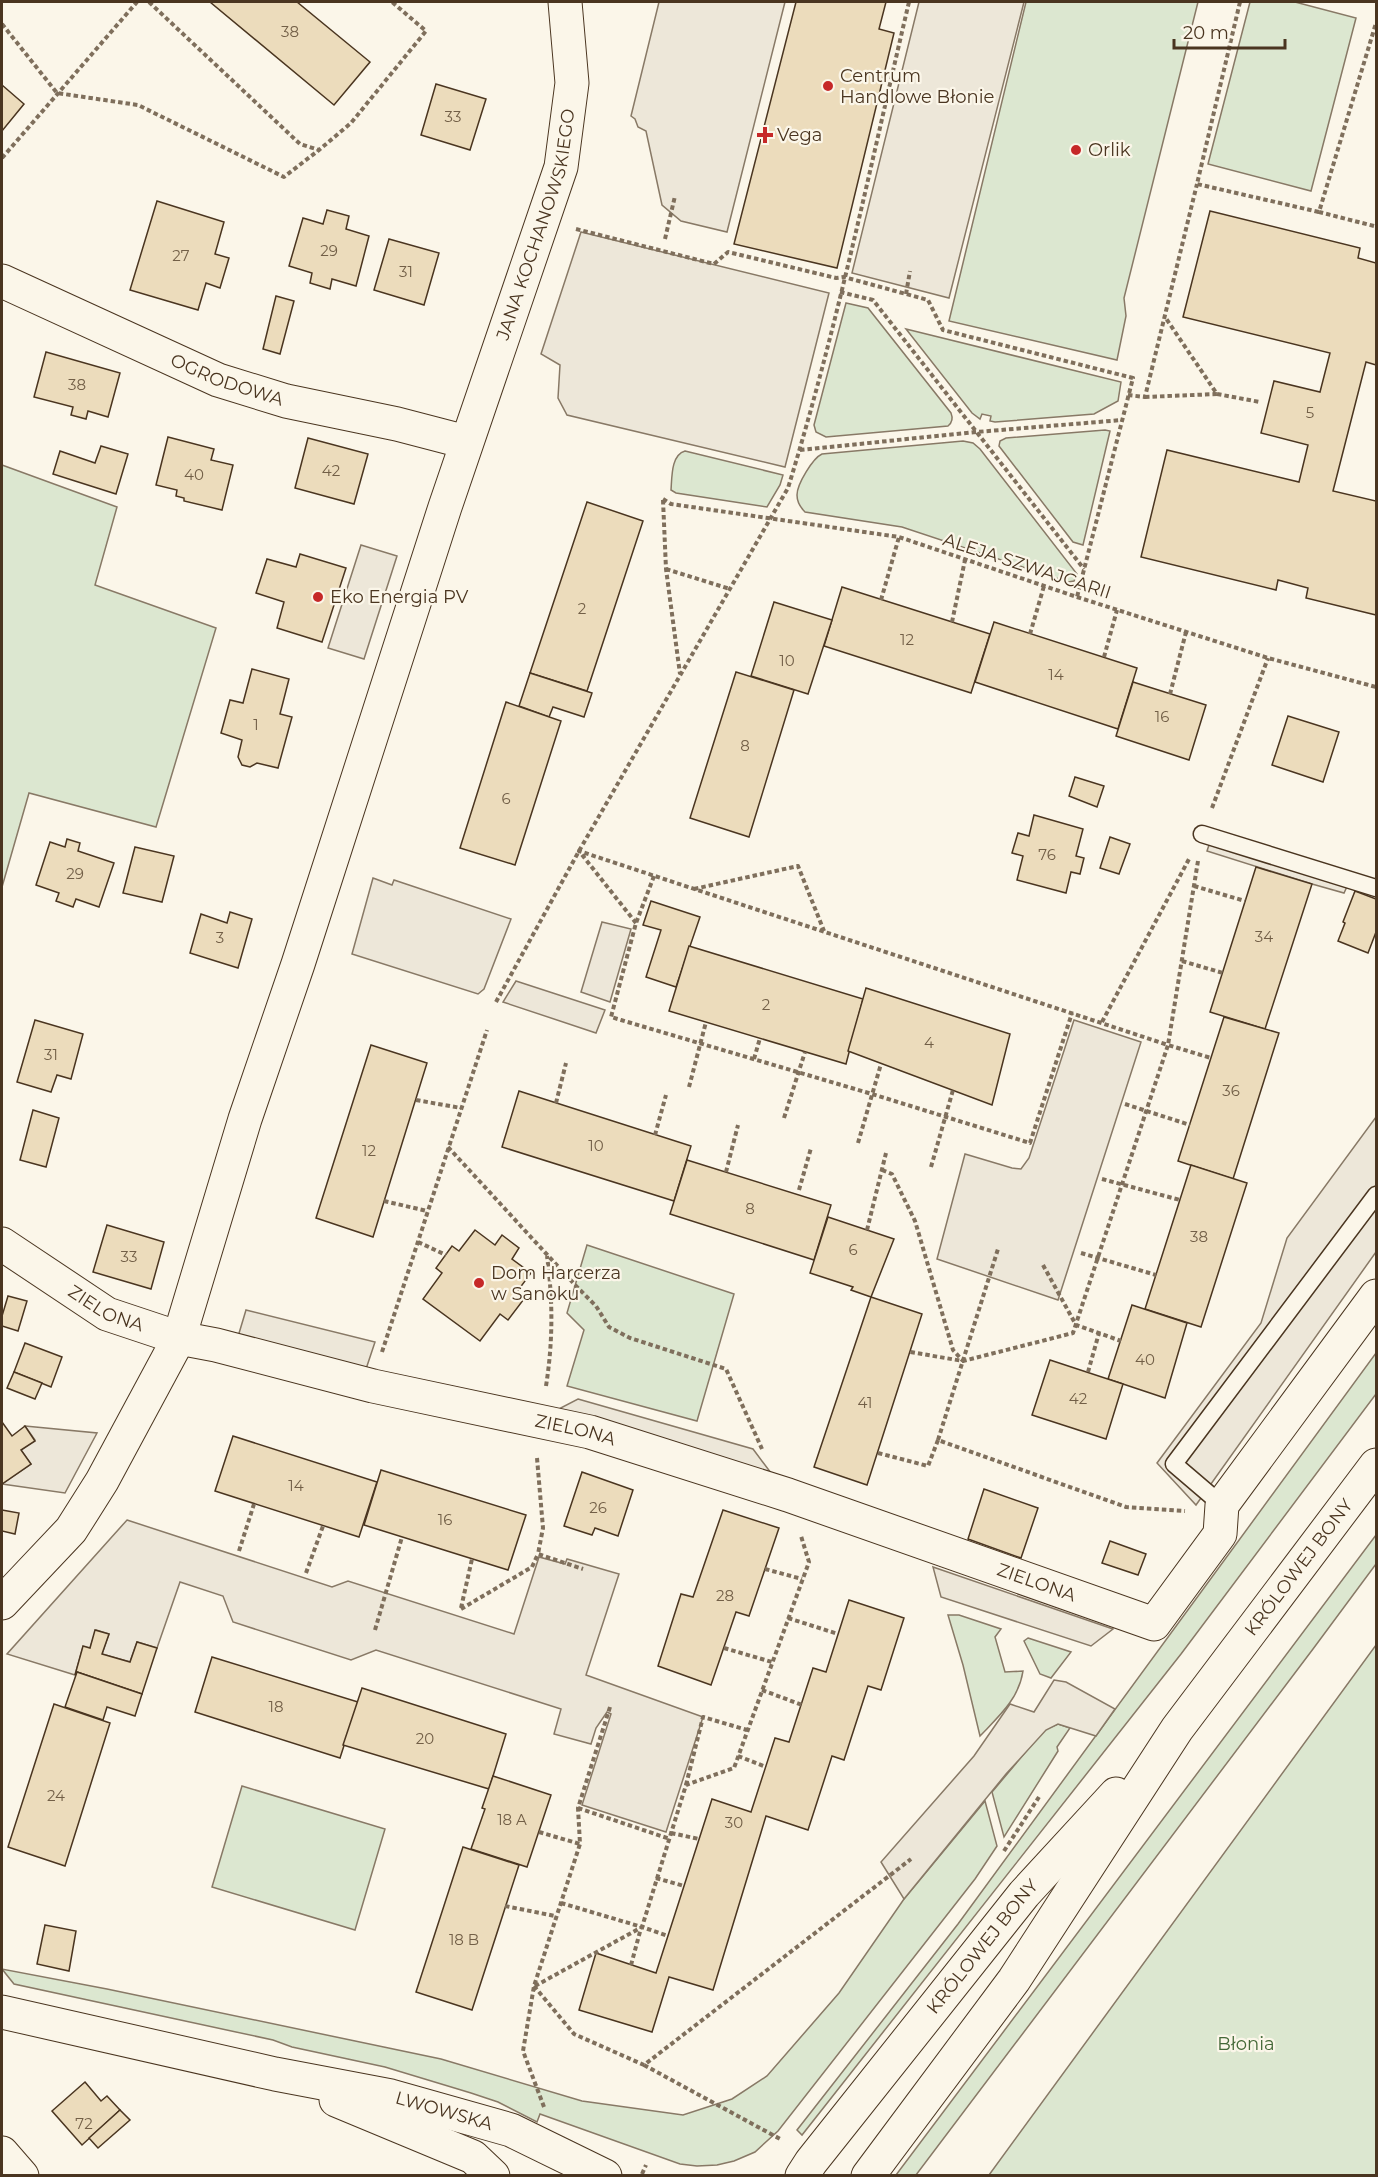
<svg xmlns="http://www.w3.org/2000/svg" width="1378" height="2177" viewBox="0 0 1378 2177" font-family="Montserrat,sans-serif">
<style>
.green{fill:#dce7d0;stroke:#887966;stroke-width:1.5}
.parking{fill:#ede7d9;stroke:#887966;stroke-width:1.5}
.building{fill:#ecdcbc;stroke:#4a3520;stroke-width:1.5}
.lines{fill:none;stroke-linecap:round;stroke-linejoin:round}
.lane-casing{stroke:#4a3520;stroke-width:19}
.street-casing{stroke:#4a3520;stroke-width:35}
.secondary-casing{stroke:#4a3520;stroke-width:35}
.primary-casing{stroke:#4a3520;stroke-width:35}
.path{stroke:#7f6f5c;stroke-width:4;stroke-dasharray:4.5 3;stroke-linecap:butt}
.lane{stroke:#fbf6e9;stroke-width:16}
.street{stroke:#fbf6e9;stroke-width:33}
.secondary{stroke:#fbf6e9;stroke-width:33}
.primary{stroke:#fbf6e9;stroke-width:33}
.poi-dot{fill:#c62828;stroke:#fbf6e9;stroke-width:2}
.labels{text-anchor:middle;stroke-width:4.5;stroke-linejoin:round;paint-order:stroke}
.number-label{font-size:15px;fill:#725f47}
.poi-label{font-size:18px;fill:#4a3520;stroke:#fbf6e9;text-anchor:start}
.street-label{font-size:18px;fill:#4a3520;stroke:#fbf6e9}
.park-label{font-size:18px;fill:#436837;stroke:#fbf6e9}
</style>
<rect width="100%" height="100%" fill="#fbf6e9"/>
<g class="green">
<polygon points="1026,2 1198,2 1124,298 1126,316 1117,360 949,321"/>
<polygon points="1250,2 1295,2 1356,18 1311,191 1208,164"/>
<path d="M846,303L868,308L951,413C953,418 953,422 948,426L826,437L816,432L814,425Z"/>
<polygon points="906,329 1121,382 1118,401 1094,414 995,422 990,421 991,416 982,414 980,419 972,413"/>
<polygon points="1105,430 1110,431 1083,545 1073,542 999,446 1000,441 1006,438"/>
<path d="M963,441L973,443L980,449L1077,574L1074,581L1068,582L902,527L805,512C800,507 797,502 797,495C797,484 813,458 822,454Z"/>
<path d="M685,451L783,475L780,485L767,507L676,493L671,490C672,477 671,455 685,451Z"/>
<polygon points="2,465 117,507 95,585 216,628 156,827 29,793 2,887"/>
<polygon points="587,1245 734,1294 697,1421 567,1386 584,1330 567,1313"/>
<polygon points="1376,1353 1376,1394 1181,1654 802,2135 797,2130 958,1924"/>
<polygon points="1376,1535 1376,1564 1313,1649 916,2175 896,2175"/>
<path d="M948,1615H959L1001,1629L995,1637L1005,1672L1023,1671C1019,1699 998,1717 980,1736L963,1665Z"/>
<polygon points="1028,1638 1071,1652 1051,1678 1040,1674 1024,1641"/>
<polygon points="1376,1645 1376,2175 989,2175"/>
<polygon points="1058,1724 1070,1728 1057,1747 1058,1751 1004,1837 992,1792 1039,1736 1046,1729"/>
<polygon points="242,1786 385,1829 355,1930 212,1887"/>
<polygon points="985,1801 997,1846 975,1879 778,2131 755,2152 734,2161 717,2165 697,2166 680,2164 540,2114 537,2122 498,2102 471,2093 385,2067 292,2047 273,2040 14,1984 2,1969 107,1989 441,2059 582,2101 683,2115 732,2099 767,2076 839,1993 904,1899"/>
</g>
<g class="parking">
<polygon points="659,2 785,2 727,232 681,221 662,205 646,131 638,127 635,119 631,116"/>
<polygon points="919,2 1024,2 949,298 852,273"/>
<polygon points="581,232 829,293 785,467 567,415 558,398 560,365 541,354"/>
<polygon points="361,545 397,556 364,659 328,648"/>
<polygon points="1212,836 1350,880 1344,893 1312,884 1207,851"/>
<polygon points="373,878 392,885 394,880 511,919 484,989 478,994 352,954"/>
<polygon points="602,922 631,929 610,1002 581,992"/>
<polygon points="516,981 605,1010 596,1033 503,1002"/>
<polygon points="1074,1020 1141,1042 1058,1300 937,1259 965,1154 1012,1168 1021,1169 1029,1158"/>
<polygon points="1376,1117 1376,1252 1196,1505 1157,1463 1261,1323 1287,1238"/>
<polygon points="246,1310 375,1342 366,1369 237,1340"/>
<polygon points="578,1399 753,1449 774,1477 549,1414"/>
<polygon points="25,1426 97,1433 65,1493 2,1484 31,1464 21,1450 35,1440"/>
<polygon points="127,1520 332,1587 348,1581 514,1634 539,1557 565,1564 567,1559 619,1574 586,1675 703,1717 666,1832 582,1805 611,1714 607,1712 596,1728 591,1744 554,1734 561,1709 376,1650 351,1660 233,1622 223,1596 180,1582 157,1648 137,1642 130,1662 102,1654 109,1634 96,1630 90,1648 83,1647 75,1675 7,1654"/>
<polygon points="933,1567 1113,1629 1091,1646 941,1597"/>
<polygon points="1054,1680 1066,1682 1115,1709 1096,1736 1058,1724 1046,1730 1006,1774 904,1899 881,1862 974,1756 1010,1704 1034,1712"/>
</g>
<g class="building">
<polygon points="210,2 297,2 370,62 334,105"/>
<polygon points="796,2 886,2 879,29 894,33 837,268 734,244"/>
<polygon points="436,84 486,99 470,150 421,135"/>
<polygon points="2,85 24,104 2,131"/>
<polygon points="157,201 224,222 215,254 229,258 220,288 206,283 198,310 130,290"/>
<polygon points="327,210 349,216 346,229 369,236 356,286 332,279 330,289 310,283 312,273 289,266 303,218 323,224"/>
<polygon points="1210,211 1360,248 1358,258 1376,263 1376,365 1366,362 1333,491 1376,501 1376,615 1306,598 1308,588 1278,580 1276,590 1141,557 1167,450 1299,482 1308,445 1261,433 1274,381 1320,392 1330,353 1183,317"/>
<polygon points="389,239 439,253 424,305 374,290"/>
<polygon points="276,296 294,301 280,354 263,349"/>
<polygon points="46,352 120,373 108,417 88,411 86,419 71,415 73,407 34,397"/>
<polygon points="168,437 214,449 211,460 233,465 222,510 184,501 184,498 176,496 177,490 156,485"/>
<polygon points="308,438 368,454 354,504 295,488"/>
<polygon points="101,446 128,454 116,494 53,474 60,451 95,463"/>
<polygon points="587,502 643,521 587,691 530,673"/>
<polygon points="300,554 346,568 322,642 277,628 284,602 256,593 267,559 296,567"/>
<polygon points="842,587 990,634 971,693 824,646"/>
<polygon points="774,602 832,620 808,694 751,676"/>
<polygon points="994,622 1137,668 1118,729 975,682"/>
<polygon points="252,669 289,679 280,714 292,717 278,768 257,763 250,767 242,765 238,757 242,740 221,733 230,700 243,703"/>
<polygon points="736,672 794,690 749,837 690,818"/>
<polygon points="530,673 592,693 584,717 553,707 549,717 519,706"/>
<polygon points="1133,682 1206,705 1189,760 1116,736"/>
<polygon points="506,702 561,721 515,865 460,848"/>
<polygon points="1288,716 1339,732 1323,782 1272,765"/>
<polygon points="1075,777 1104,786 1097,807 1069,796"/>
<polygon points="1034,815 1083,829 1076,856 1084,858 1080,874 1071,872 1066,893 1017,880 1023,856 1012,853 1018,833 1029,836"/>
<polygon points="1110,837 1130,844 1119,874 1100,868"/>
<polygon points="67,839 80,843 78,851 114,863 99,907 76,899 73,907 56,901 59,893 36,885 50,842 65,847"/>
<polygon points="135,847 174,856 162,902 123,893"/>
<polygon points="1256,867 1312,884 1265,1029 1210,1012"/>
<polygon points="1355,891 1376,899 1376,932 1368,953 1338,941 1345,923 1343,922"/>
<polygon points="651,901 700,917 676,987 646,977 661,930 643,925"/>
<polygon points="230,912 252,919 238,968 190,953 201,914 227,923"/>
<polygon points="689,946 863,999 846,1064 669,1011"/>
<polygon points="866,988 1010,1034 992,1105 848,1051"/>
<polygon points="1224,1017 1279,1033 1233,1179 1178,1161"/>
<polygon points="35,1020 83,1034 71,1079 57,1075 51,1092 17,1082"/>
<polygon points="371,1045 427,1063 373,1237 316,1218"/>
<polygon points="519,1091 691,1146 674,1201 502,1147"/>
<polygon points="33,1110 59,1118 46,1167 20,1160"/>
<polygon points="687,1160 831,1205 814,1260 670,1214"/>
<polygon points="1191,1165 1247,1183 1201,1327 1145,1309"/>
<polygon points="828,1217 894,1239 871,1297 851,1290 853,1287 810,1273"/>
<polygon points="107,1225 164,1242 151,1289 93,1272"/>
<polygon points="475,1230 495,1245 502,1235 519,1248 512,1259 531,1273 516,1293 524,1299 508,1320 500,1314 480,1341 423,1299 442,1273 436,1268 452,1246 459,1251"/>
<polygon points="8,1296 27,1301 18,1331 2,1326 2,1316"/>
<polygon points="871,1297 922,1314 867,1485 814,1467"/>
<polygon points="1132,1305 1187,1323 1165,1398 1108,1379"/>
<polygon points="25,1343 62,1357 51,1387 14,1372"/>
<polygon points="1050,1360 1123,1384 1106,1439 1032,1415"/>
<polygon points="14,1372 42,1383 35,1399 7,1388"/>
<polygon points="2,1422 12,1436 25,1426 35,1441 21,1450 31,1464 2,1484"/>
<polygon points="233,1436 377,1482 359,1537 215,1491"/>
<polygon points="381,1470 526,1515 508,1570 364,1525"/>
<polygon points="582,1472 633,1490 618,1536 595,1528 592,1535 564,1526"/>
<polygon points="984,1489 1038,1508 1021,1558 968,1539"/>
<polygon points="2,1510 19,1513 15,1534 2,1531"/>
<polygon points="723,1510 779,1528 749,1616 736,1612 711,1685 658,1666 681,1594 693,1597"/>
<polygon points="1110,1541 1146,1554 1138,1575 1102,1563"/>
<polygon points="849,1600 904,1618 881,1690 868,1686 844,1760 832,1756 808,1830 766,1816 713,1990 669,1977 652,2032 579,2010 596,1953 656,1973 712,1799 751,1812 775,1738 789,1742 813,1668 826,1672"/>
<polygon points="95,1630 109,1634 102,1654 130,1662 137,1642 157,1648 142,1694 77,1672 75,1675 83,1646 90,1648"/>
<polygon points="212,1657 358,1702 340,1758 195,1712"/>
<polygon points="77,1672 142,1694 135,1716 107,1707 103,1720 65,1707"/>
<polygon points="362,1688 506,1734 489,1789 343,1745"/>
<polygon points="54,1704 110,1723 65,1866 8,1847"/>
<polygon points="493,1776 551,1795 527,1867 471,1849 485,1809 482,1808"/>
<polygon points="463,1847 519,1865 472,2010 416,1992"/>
<polygon points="45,1925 76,1931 69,1971 37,1964"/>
<polygon points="85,2082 101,2101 107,2096 120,2110 82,2145 52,2111"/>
<polygon points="120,2110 130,2120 98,2148 89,2138"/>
</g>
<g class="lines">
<defs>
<g id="lane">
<polyline points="1202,834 1376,888"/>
<polyline points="1222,1505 1174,1464 1376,1195"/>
</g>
<g id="street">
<path id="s1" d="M2,281L218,380L286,401L397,424L466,442"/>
<path id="s2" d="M2,1244L107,1314L179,1338L216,1345L373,1386L590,1432L788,1495L1154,1624L1220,1534L1222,1505L1376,1296"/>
<path id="s3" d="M2,1603L71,1530L102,1481L179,1338L245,1119L298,964L445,507L561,167L572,83L565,2"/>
<polyline points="2,2153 22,2176"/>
</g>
<g id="secondary">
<path id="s4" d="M802,2176L811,2162L1024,1894L1116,1794"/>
<path id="s5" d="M868,2176L1014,1980L1177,1729L1376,1465"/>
</g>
<g id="primary">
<path id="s6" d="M2,2012L275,2074L391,2096L511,2130L605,2176"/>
<polyline points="336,2100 473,2157 493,2176"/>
</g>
</defs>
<use href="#lane" class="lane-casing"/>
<use href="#street" class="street-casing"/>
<use href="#secondary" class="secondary-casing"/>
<use href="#primary" class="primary-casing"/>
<g class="path">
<polyline points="149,2 300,144 319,150 351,123 426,31 392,2"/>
<polyline points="1240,2 1197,184 1319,212"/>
<polyline points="2,24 57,93 138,105 284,177 319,150"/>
<polyline points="2,158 137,2"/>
<polyline points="1374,226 1319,212 1376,23"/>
<polyline points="576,229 714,264 728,252 836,278 844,277 928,300 943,330 1133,378 1077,597"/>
<polyline points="665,239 675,196"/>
<polyline points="840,292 873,300 1084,569"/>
<polyline points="906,294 910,271"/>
<polyline points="1217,394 1260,402"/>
<polyline points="1128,395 1145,397 1197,184"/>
<polyline points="1145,397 1217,394 1165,317"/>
<polyline points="800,450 976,432 1122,420"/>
<polyline points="663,499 671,504 899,537 1077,597 1268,658 1376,687"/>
<polyline points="663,500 666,569 680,674"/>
<polyline points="666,569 730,589"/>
<polyline points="881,600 899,537"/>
<polyline points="952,622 965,560"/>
<polyline points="1030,634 1044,586"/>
<polyline points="1104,657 1117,610"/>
<polyline points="1170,694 1186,632"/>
<polyline points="1212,808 1268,658"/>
<polyline points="1198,861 1168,1045 1211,1058"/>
<polyline points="654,876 636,923 611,1017 621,1020 872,1094 1030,1143 1072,1013"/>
<polyline points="1194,886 1245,901"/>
<polyline points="694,889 798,866 824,931"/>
<polyline points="636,923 579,851 1168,1045 1073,1333 963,1361 910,1352"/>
<polyline points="1182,961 1223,973"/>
<path d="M496,1002L579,851L788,488C837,329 871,163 909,2"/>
<polyline points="1102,1022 1189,859"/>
<polyline points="754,1059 760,1038"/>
<polyline points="689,1087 706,1022"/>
<polyline points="416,1100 461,1108"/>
<polyline points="556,1103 566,1063"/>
<polyline points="1125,1104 1190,1125"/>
<polyline points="784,1118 805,1052"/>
<polyline points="655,1135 666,1095"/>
<polyline points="858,1143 881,1064"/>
<polyline points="448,1147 576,1286 596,1306 609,1327 630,1338 726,1369 762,1449"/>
<polyline points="931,1167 953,1090"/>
<polyline points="882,1170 892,1174 915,1221 953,1350 963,1361"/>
<polyline points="726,1172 738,1125"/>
<polyline points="1102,1179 1180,1200"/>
<polyline points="799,1190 811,1148"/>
<polyline points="384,1201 427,1211"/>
<polyline points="867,1230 886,1153"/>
<polyline points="418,1242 446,1255"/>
<polyline points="1081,1253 1156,1275"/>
<polyline points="1043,1265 1076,1325 1121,1341"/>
<polyline points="382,1352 487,1030"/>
<polyline points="1088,1372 1099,1333"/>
<path d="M546,1386C553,1342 553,1300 547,1256"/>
<polyline points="938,1440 998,1249"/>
<polyline points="878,1453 928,1466 938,1440 1126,1507 1185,1511"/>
<polyline points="537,1458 543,1528 538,1554 583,1569"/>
<polyline points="239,1551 254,1504"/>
<polyline points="765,1569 802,1579"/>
<polyline points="306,1573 323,1526"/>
<polyline points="461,1608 472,1559"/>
<polyline points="461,1609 532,1567 538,1554"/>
<polyline points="788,1618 838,1634"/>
<polyline points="375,1630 402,1537"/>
<polyline points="724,1648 772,1662"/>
<polyline points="762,1690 802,1705"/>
<polyline points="738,1756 766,1767"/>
<polyline points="686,1785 703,1717 747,1730"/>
<polyline points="578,1808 670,1839"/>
<polyline points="539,1832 580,1844"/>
<polyline points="671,1833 699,1839"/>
<polyline points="1004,1851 1039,1797"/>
<polyline points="656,1878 684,1886"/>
<polyline points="561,1903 642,1927 686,1785 734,1768 809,1562 801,1536"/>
<polyline points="505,1906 555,1916"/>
<polyline points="631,1965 641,1928"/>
<polyline points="534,1986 574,2034 644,2065 911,1859"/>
<polyline points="535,1986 642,1927 668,1936"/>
<polyline points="644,2065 782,2140"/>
<polyline points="544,2107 523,2051 534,1986 580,1844 578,1808 610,1707"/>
<polyline points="642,2174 646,2165"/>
</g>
<use href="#lane" class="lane"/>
<use href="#street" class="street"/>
<use href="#secondary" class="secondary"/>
<use href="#primary" class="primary"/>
</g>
<g class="poi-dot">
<circle cx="828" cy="86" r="6"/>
<path d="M762 126h6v6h6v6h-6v6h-6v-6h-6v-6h6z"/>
<circle cx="1076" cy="150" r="6"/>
<circle cx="318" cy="597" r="6"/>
<circle cx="479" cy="1283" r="6"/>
</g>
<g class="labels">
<g class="number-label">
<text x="290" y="37">38</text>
<text x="453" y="122">33</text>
<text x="329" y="256">29</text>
<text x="181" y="261">27</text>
<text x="406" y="277">31</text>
<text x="77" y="390">38</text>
<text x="1310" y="418">5</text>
<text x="331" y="476">42</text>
<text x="194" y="480">40</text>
<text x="582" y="614">2</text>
<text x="907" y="645">12</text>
<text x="787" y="666">10</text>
<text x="1056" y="680">14</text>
<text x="1162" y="722">16</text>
<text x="256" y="730">1</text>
<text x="745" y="751">8</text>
<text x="506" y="804">6</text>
<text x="1047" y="860">76</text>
<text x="75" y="879">29</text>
<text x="1264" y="942">34</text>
<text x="220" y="943">3</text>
<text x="766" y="1010">2</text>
<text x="929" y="1048">4</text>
<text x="51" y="1060">31</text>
<text x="1231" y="1096">36</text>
<text x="596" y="1151">10</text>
<text x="369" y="1156">12</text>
<text x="750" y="1214">8</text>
<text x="1199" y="1242">38</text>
<text x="853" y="1255">6</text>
<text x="129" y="1262">33</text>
<text x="1145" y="1365">40</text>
<text x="1078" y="1404">42</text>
<text x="865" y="1408">41</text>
<text x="296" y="1491">14</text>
<text x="598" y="1513">26</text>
<text x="445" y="1525">16</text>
<text x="725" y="1601">28</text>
<text x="276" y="1712">18</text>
<text x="425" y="1744">20</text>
<text x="56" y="1801">24</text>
<text x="512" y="1825">18 A</text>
<text x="734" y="1828">30</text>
<text x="464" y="1945">18 B</text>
<text x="84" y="2129">72</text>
</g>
<g class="poi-label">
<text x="840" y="82">Centrum<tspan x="840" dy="21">Handlowe Błonie</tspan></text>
<text x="777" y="141">Vega</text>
<text x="1088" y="156">Orlik</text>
<text x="330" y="603">Eko Energia PV</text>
<text x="491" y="1279">Dom Harcerza<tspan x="491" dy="21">w Sanoku</tspan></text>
</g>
<g class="street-label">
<text dy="6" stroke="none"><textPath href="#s3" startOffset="1491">JANA KOCHANOWSKIEGO</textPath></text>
<text dy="6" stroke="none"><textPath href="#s1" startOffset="246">OGRODOWA</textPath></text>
<text transform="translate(1027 566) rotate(18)" y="6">ALEJA SZWAJCARII</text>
<text dy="6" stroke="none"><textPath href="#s2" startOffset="123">ZIELONA</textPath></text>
<text dy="6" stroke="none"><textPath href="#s2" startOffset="609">ZIELONA</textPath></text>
<text dy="6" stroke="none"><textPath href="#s5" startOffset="746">KRÓLOWEJ BONY</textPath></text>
<text dy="6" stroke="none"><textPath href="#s2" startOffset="1095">ZIELONA</textPath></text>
<text dy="6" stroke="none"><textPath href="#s4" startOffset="292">KRÓLOWEJ BONY</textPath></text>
<text dy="6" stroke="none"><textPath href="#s6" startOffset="453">LWOWSKA</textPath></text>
</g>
<g class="park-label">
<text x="1246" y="2050">Błonia</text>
</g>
</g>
<rect width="1378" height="2177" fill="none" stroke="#4a3520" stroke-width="6"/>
<path d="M1174 39v9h111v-9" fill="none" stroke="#4a3520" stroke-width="3"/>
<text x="1183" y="39" font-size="18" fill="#4a3520" stroke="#fbf6e9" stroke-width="4.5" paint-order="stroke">20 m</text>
</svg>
